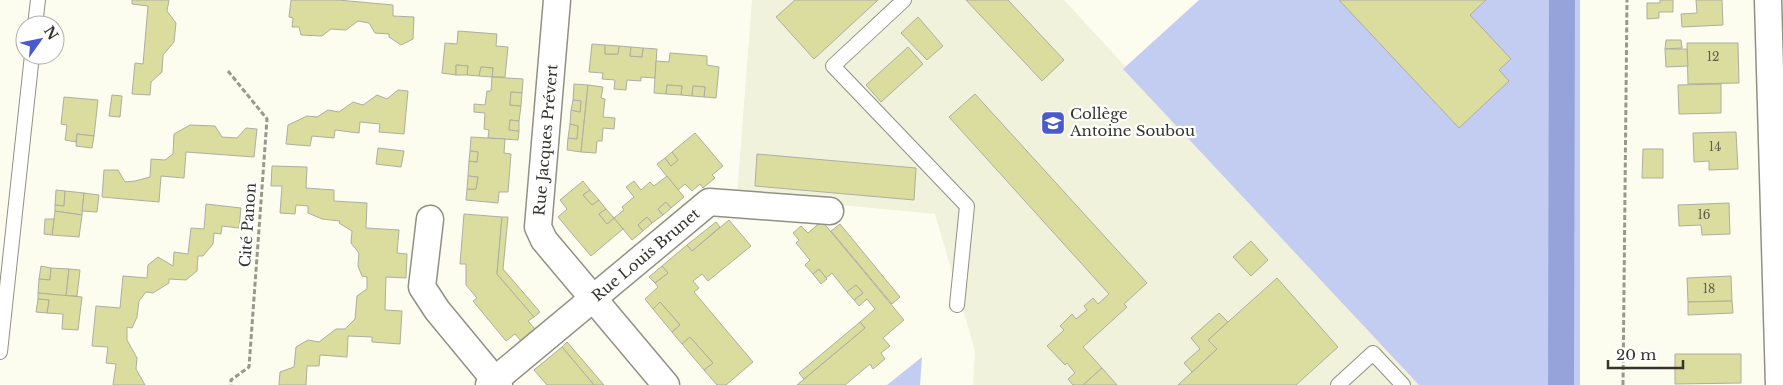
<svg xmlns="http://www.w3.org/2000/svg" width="1783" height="385" viewBox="0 0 1783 385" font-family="'Libre Baskerville',serif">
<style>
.built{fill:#f1f2dc}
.green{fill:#c3cdf2}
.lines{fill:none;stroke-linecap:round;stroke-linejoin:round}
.canal{stroke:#96a3da;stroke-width:26}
.building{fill:#dadd9e;stroke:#aeaea1}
.lane-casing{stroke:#909184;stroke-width:16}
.street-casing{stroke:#909184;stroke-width:29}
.path{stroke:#97988e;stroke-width:3;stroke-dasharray:5 2.5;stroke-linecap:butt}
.lane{stroke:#fff;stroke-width:14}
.street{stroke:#fff;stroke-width:26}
.labels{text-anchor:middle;stroke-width:4.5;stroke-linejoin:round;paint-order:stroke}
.number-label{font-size:12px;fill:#5e5f4b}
.poi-label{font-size:15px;fill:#34352f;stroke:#fff;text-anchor:start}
.street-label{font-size:15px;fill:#34352f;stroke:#fff}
</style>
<rect width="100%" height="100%" fill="#fcfdef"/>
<polygon class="built" points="752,0 1064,0 1420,385 973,385 975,351 935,214 737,195"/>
<g class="green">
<polygon points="1199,0 1580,0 1580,385 1419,385 1123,69"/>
<polygon points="922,357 920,385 887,385"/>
</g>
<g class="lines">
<polyline class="canal" points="1561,385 1562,0"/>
</g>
<g class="building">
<polygon points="132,0 169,0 167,11 176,23 174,42 163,55 162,72 151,82 150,95 132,94 135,63 143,64 148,6 132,4"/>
<polygon points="291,0 338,0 393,5 393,16 414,17 413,39 401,45 389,37 389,34 375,33 369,23 358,21 346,30 331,29 322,36 301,35 299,27 292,27 293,18 289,17"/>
<polygon points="795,0 878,0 814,59 776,17"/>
<polygon points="966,0 1008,0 1064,60 1042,81"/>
<polygon points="1339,0 1486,0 1470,15 1511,59 1499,70 1509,81 1459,128"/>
<polygon points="1660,0 1673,0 1673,12 1659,12 1659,18 1647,19 1647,3 1660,3"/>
<polygon points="1696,0 1722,0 1723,25 1682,27 1681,14 1697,13"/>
<polygon points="918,17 943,46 927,60 901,33"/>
<polygon points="458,31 497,34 496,46 508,47 505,77 492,77 493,68 481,67 479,76 467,75 468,66 456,65 456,75 442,73 445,43 457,44"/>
<polygon points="1666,40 1681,40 1682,48 1665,49"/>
<polygon points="1687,43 1738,43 1739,83 1688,84"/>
<polygon points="592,44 605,45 605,54 618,54 619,46 631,47 630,56 642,57 643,48 657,49 655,78 641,77 641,81 627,80 626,90 614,89 615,80 602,79 603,73 589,72"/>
<polygon points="605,45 619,46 618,54 605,54"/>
<polygon points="631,47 643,48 642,57 630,56"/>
<polygon points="908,47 923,64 881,102 866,85"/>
<polygon points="1665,49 1687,49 1688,66 1666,67"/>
<polygon points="670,53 707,56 707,65 719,67 716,98 704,97 705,87 693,86 692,96 681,95 682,86 667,85 666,94 654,93 656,61 669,62"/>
<polygon points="456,65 468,66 467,75 456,75"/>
<polygon points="481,67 493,68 492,77 479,76"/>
<polygon points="492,77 523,79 522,93 511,92 510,105 521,106 519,121 510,120 509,130 519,131 518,140 488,138 489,130 484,129 485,113 474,112 474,104 485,105 487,91 491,91"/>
<polygon points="574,84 588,85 581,152 567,150 568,138 577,139 578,126 570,124 571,110 580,112 581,101 573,100"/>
<polygon points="1721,84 1721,113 1679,114 1678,85"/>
<polygon points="588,85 603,87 601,98 605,99 603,117 615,118 614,129 603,128 602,141 597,141 596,153 581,152"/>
<polygon points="667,85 682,86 681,95 666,94"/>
<polygon points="693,86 705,87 704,97 692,96"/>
<polygon points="398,90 408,91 404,134 379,132 380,124 360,122 359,133 335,130 334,138 312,136 310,146 286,144 288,125 307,116 317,117 328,110 339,112 353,102 363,105 377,95 387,99"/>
<polygon points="511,92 522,93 521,106 510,105"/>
<polygon points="975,94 1147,283 1124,304 1127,307 1083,347 1102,368 1083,385 1073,385 1068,379 1075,373 1067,363 1065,365 1047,346 1064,330 1060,326 1072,314 1076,319 1087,310 1084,306 1093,298 1098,304 1109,294 949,117"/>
<polygon points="112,95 122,96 120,117 109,116"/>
<polygon points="64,97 98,100 94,136 77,134 76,142 65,140 67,125 61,124"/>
<polygon points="573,100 581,101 580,112 571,110"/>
<polygon points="510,120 519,121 519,131 509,130"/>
<polygon points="570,124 578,126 577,139 568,138"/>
<polygon points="190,125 215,126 222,137 237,138 246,128 257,129 254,157 186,152 184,178 161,176 159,202 102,197 104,170 118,170 125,182 135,181 150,177 151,159 165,160 173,154 174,134"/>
<polygon points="1736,132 1738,169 1709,170 1709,161 1694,162 1693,133"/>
<polygon points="695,133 723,166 712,175 715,178 703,188 700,184 692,191 685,184 678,190 657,164 665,158 671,166 678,160 672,152"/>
<polygon points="77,134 94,136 92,148 76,146"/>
<polygon points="471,137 505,139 504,153 511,154 508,192 499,192 498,203 466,200 467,189 476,189 478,177 468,176 469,161 477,162 478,152 470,151"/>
<polygon points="378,148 404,151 401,167 376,164"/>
<polygon points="1643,149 1663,149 1663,178 1642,178"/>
<polygon points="470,151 478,152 477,162 469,161"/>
<polygon points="672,152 678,160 671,166 665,158"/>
<polygon points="757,154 916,168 914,200 755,186"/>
<polygon points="272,166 307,167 306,188 334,190 334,201 367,203 366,228 399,230 397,253 407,254 406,278 386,277 385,310 402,311 400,344 372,342 372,337 348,336 347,357 320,355 319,366 307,366 306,385 279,385 280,372 294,367 296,347 308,340 319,342 336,329 345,329 355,319 357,296 367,289 367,277 362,276 358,266 359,253 351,243 352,231 339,223 340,221 322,219 308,213 308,206 296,205 295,214 280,213 282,186 271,186"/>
<polygon points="468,176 478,177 476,189 467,189"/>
<polygon points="667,176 684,197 671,208 666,202 658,209 663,215 652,223 647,217 638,225 643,231 632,240 614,218 624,210 622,207 634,197 626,187 634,181 641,190 650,182 654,186"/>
<polygon points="583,181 590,190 583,195 592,205 599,200 606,209 599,214 607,224 614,218 623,229 591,256 558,217 567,209 560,200"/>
<polygon points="56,190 65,191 64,206 55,205"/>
<polygon points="590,190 599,200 592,205 583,195"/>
<polygon points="65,191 84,193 82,215 55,211 55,205 64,206"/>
<polygon points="84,193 99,195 97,212 82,211"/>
<polygon points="666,202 671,208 663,215 658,209"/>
<polygon points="1729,203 1730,234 1702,235 1701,225 1679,226 1678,205"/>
<polygon points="206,204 241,208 239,228 222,226 221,234 214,233 213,244 203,256 198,256 197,271 186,280 169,279 169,283 153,293 146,292 139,301 137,317 132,328 127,327 127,340 137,358 136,369 145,385 113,385 116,364 106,363 108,347 92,346 96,306 120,308 123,276 147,278 148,265 158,257 173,266 174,252 188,254 191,228 204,229"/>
<polygon points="606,209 614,218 607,224 599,214"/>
<polygon points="55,211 82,215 79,237 52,235"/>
<polygon points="464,214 502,217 497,274 534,317 528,321 535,329 521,341 515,334 506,341 473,301 477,298 466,285 466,264 460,264"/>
<polygon points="502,217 508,217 503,269 540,312 534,317 497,274"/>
<polygon points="647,217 652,223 643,231 638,225"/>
<polygon points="45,219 54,219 52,235 44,234"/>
<polygon points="729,220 751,246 708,281 702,274 693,281 699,288 694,292 753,362 726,385 717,385 704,370 713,363 690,337 682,344 672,332 680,325 660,302 653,309 645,299 658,287 655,283 668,273 662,266 687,245 692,251"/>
<polygon points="822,221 904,320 883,338 890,346 881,353 885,359 873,369 870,364 845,385 797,385 865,328 860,322 875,309 867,299 859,306 854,300 863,293 856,285 847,292 832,273 826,278 819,269 813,274 805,265 810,260 796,243 799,240 793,233 801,226 808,233"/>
<polygon points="716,222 720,227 692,251 687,245"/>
<polygon points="840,224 900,297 892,304 831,231"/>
<polygon points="1251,241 1268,260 1251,276 1233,257"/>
<polygon points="41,266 51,268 50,280 39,279"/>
<polygon points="662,266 668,273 655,283 649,277"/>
<polygon points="51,268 69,269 66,296 38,293 39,279 50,280"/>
<polygon points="69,269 80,270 77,296 66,296"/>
<polygon points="819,269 827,279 821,284 813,274"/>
<polygon points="1731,276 1732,301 1688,302 1687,278"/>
<polygon points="1277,278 1338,347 1296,385 1178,385 1217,349 1208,340"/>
<polygon points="856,285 863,293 854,300 847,292"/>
<polygon points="38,293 82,297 78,330 62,329 63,314 47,313 49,300 38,299"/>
<polygon points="38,299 49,300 47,313 36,312"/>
<polygon points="1732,301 1733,313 1688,315 1688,302"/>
<polygon points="660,302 680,325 672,332 653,309"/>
<polygon points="1219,313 1228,322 1208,340 1217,349 1192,372 1184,363 1200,349 1191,338"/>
<polygon points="860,322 865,328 804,379 799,373"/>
<polygon points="690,337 713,363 704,370 682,344"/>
<polygon points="567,342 604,385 594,385 562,347"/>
<polygon points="562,347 594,385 547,385 534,370"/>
<polygon points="1675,354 1741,354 1741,383 1675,384"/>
<polygon points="1102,368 1117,385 1083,385"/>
</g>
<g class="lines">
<defs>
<g id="lane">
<polyline points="904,0 833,66 967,206 957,305"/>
<polyline points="35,25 38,0"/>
<polyline points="0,352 32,55"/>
<polyline points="1338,385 1373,353 1403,385"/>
</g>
<g id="street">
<polyline points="557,0 538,227 544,240 666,385"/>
<polyline points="1768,0 1779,385"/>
<polyline points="430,219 422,287 437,310 499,385"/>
<polyline points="489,385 709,202 830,211"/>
</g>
</defs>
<use href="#lane" class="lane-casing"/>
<use href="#street" class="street-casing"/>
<g class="path">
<polyline points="228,71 267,119 249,367 231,380 231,385"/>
<polyline points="1623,385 1627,0"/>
</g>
<use href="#lane" class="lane"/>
<use href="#street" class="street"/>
</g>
<defs>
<symbol id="school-square" viewBox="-11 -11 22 22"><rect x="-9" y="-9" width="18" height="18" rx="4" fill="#4b59ce" stroke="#fff"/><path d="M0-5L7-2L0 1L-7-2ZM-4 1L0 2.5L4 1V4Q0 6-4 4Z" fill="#fff"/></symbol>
</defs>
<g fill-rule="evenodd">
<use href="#school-square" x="1039" y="109" width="28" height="28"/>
</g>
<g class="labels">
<g class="number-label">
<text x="1713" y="61">12</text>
<text x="1715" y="151">14</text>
<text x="1704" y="219">16</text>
<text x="1709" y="293">18</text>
</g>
<g class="poi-label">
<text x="1070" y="119">Collège<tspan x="1070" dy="17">Antoine Soubou</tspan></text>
</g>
<g class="street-label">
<text transform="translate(546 140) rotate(-85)" y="5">Rue Jacques Prévert</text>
<text transform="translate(248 225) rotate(-86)" y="5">Cité Panon</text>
<text transform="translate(646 255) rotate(-40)" y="5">Rue Louis Brunet</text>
</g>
</g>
<g transform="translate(40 40) rotate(57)"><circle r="24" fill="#ffffff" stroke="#aeaeac"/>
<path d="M0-4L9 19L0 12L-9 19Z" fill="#4b59ce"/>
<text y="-8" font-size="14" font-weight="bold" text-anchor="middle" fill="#34352f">N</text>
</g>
<path d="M1608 360v8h75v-8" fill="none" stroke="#34352f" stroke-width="2.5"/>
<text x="1616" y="360" font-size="15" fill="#34352f" stroke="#ffffff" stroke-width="4" paint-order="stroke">20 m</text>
</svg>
